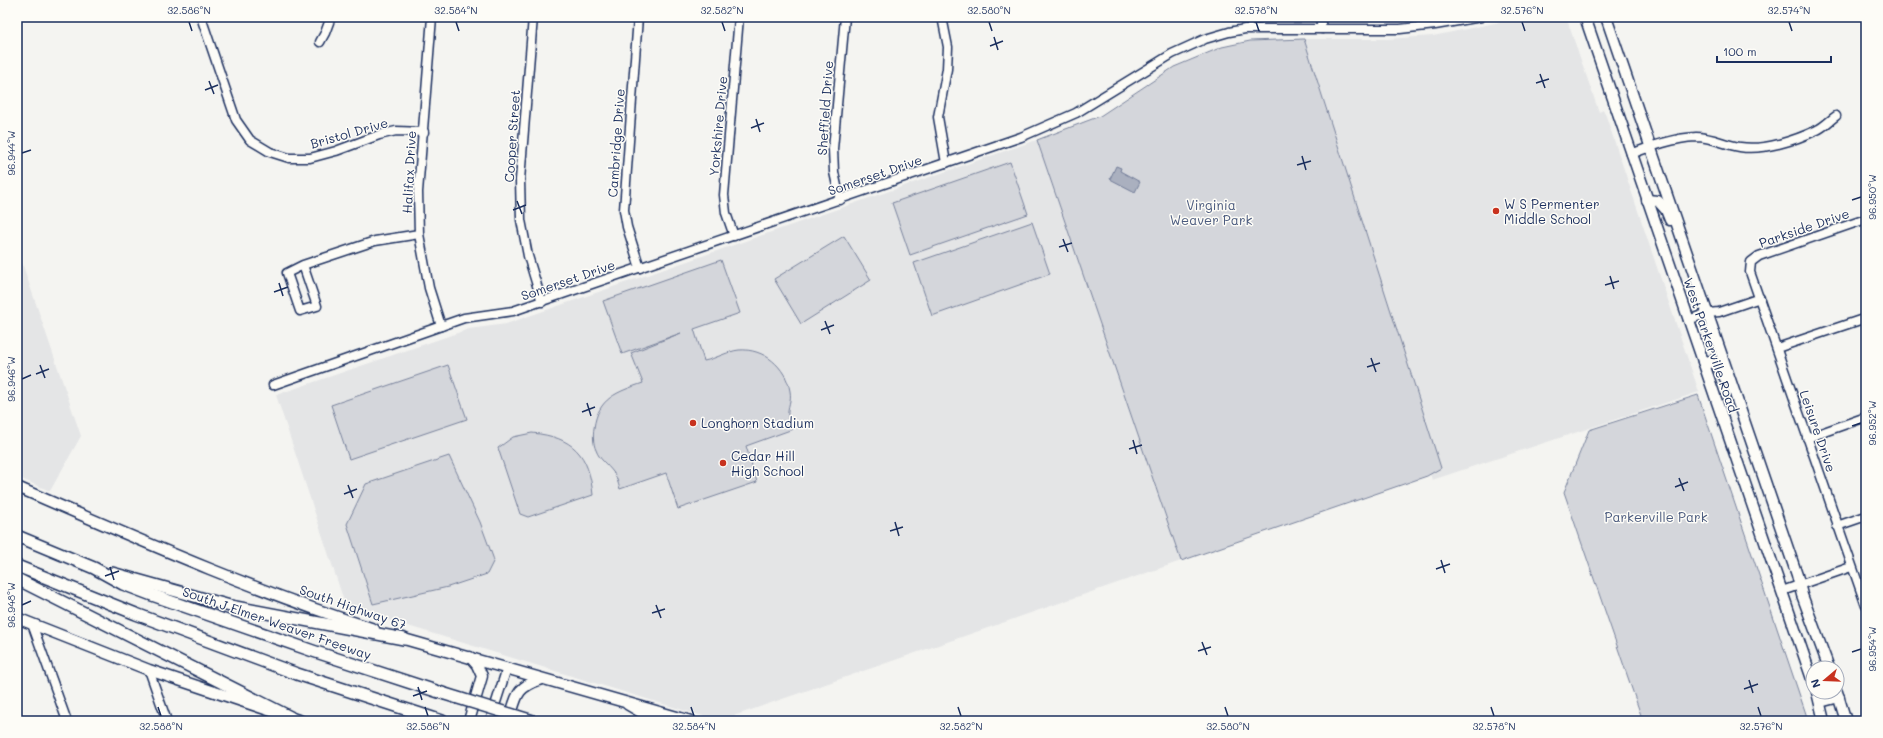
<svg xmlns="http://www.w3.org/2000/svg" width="1883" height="738" viewBox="0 0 1883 738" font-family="Mali,sans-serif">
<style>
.built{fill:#e4e5e6}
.green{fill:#d4d6db;stroke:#78829c}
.water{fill:#aab0bf;stroke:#717c98}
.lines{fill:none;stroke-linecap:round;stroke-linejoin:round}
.minor-casing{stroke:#1b2f5e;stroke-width:11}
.major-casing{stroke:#1b2f5e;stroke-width:13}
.highway-casing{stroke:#1b2f5e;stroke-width:14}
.minor{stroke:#fdfcf7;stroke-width:8}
.major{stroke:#fdfcf7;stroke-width:10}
.highway{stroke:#fdfcf7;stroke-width:11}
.highway-bridge-casing{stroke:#1b2f5e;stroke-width:14;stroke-linecap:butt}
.highway-bridge{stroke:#fdfcf7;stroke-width:11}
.ticks{fill:none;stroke:#1b2f5e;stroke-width:1.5}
.poi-dot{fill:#c8321e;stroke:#fdfcf7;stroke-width:1.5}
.labels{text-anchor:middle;stroke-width:3;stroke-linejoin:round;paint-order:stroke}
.street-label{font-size:13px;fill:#1b2f5e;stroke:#fdfcf7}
.poi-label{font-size:13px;fill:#1b2f5e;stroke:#fdfcf7;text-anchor:start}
.park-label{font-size:13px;fill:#49597d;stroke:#fdfcf7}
.neatline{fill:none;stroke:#1b2f5e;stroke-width:1.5}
.ticks-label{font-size:10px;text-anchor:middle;fill:#1b2f5e}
</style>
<rect width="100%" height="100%" fill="#f4f4f1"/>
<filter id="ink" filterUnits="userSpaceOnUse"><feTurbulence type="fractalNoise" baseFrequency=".025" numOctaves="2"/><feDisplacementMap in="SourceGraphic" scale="8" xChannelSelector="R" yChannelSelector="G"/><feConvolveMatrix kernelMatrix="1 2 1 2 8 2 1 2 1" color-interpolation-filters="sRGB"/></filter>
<g filter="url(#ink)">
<g class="built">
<polygon points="1524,17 1566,17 1599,112 1603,110 1606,116 1699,392 1432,480 1318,130 1332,125 1304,39 1387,39 1433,36"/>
<polygon points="1037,140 1181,561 719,721 346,607 276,395 469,329 506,324"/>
<polygon points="17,248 81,436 50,491 17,477"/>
</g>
<g class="green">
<polygon points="1304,39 1441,468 1427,476 1181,561 1037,140 1100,116 1174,67 1222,47 1250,41"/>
<polygon points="1010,162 1028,214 910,255 892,203"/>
<polygon points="1032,222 1050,274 932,316 914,263"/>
<polygon points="844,236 871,280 801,324 774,279"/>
<path d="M721,260L740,313L694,329L704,361C715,359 728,351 739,350C764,348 786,367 790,391C792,401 787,407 788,415C788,419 791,425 793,429L746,446L757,482L678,509L666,473L620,489C618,484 617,476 613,472C607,464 599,459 596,450C593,444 593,434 594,428C598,398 617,392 643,383L631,353L681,333L622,354L603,301Z"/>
<polygon points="448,365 467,419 349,459 331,405"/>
<polygon points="1698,395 1806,714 1807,721 1643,721 1564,492 1589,430"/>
<path d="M532,433C573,437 589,454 593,495L528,517L520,514L498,448L513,437Z"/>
<polygon points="449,456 480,522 494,560 487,574 448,587 373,604 347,524 366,484"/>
</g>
<polygon class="water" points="1116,166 1121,168 1120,171 1140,182 1135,192 1110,179"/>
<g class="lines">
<defs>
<g id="minor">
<polyline points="201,17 236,120 250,140 270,152 289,158 310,158 336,151 379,135 396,131 424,132"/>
<polyline points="432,17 418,192 419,234 429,288 441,326"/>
<polyline points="533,17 520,180 521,220 528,256 542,302"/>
<polyline points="638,17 624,210 627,227 640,268"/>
<polyline points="942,17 948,47 947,69 938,117 946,163"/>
<polyline points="1320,17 1322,29"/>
<polyline points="320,42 325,33 331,17"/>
<path d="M1631,154C1652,146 1674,138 1696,137C1712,137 1725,145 1740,147C1764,151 1796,140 1817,130C1824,127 1830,120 1836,116"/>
<polyline points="840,200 834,172 833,149 845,17"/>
<polyline points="1866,219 1759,256 1751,262 1750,272 1866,606"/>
<polyline points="734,236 726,213 724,195 739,17"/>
<polyline points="303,265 317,306 300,311 287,273 303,265 375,241 419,234"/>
<polyline points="1688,320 1708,313 1719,312 1760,298"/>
<polyline points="1777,348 1866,318"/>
<polyline points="273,385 464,318 513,311 1021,137 1076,113 1172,54 1205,39 1229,32 1245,29 1400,29 1435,25 1481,17"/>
<polyline points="1807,438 1866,417"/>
<polyline points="1837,526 1866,516"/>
<polyline points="1782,591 1851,567"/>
<polyline points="32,624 67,721"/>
<polyline points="149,670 167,721"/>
<polyline points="490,721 507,668"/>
</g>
<g id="major">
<polyline points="1585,17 1813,682"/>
<polyline points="1606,17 1797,575 1802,595 1829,668"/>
<polyline points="1647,200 1658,201 1666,210 1670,220"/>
<polyline points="1703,362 1712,361 1720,369 1726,380"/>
<path d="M17,487C135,538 252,590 374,629"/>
<polyline points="17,618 149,670 301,721"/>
<polyline points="397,637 691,721"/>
<polyline points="1817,692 1824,721"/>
<polyline points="1837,692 1846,721"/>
<polyline points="1820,702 1839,697"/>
<polyline points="469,721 482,676 477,665 470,657"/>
<path d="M509,721C517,696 515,688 541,679"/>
</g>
<g id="highway">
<polyline points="17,536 94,568 123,584 152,595 313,651 445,694"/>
<polyline points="17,566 136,614 297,674 442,721"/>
<polyline points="112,573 230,606 404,639"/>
<polyline points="17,579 290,717"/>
<polyline points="628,704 657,721"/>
</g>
</defs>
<use href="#minor" class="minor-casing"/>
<use href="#major" class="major-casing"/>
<use href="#highway" class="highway-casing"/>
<use href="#minor" class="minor"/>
<use href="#major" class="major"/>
<use href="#highway" class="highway"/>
<defs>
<polyline id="highway-bridge" points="445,694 533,721"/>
</defs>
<use href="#highway-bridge" class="highway-bridge-casing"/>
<use href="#highway-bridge" class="highway-bridge"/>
</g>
</g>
<path class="ticks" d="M189,22L192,31M456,22L459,31M722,22L725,31M989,22L992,31M1256,22L1259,31M1522,22L1525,31M1789,22L1792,31M994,37L998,50M990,46L1003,41M1540,74L1545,88M209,81L214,94M1536,83L1549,79M205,90L218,85M756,119L760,132M751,128L764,123M22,153L31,150M1302,156L1306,170M1297,165L1311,161M1852,200L1861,197M517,201L522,214M513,210L526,205M1063,239L1068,252M1059,247L1072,243M1610,276L1614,289M279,283L283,296M1605,285L1619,281M274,292L288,287M825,321L830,334M821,330L834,325M1371,358L1376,372M40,365L45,378M1367,367L1380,363M36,374L49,369M22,379L31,375M587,403L591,416M582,412L595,407M1852,426L1861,423M1133,440L1137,454M1129,449L1142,445M1679,478L1684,491M348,485L353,498M1675,487L1688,482M344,494L357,489M895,522L899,536M890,531L903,527M1441,560L1445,573M110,567L114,580M1436,569L1450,564M105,576L119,571M22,605L31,601M656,605L661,618M652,613L665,609M1202,642L1207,655M1198,651L1211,647M1852,652L1861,649M1749,680L1753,693M418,687L422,700M1744,689L1758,684M413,696L427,691M158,707L161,716M425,707L428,716M691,707L694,716M958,707L961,716M1225,707L1228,716M1491,707L1494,716M1758,707L1761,716"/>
<g class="poi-dot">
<circle cx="1496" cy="211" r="4"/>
<circle cx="693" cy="423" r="4"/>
<circle cx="723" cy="463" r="4"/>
</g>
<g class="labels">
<g class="street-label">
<text transform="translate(825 108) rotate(-86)" y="5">Sheffield Drive</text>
<text transform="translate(718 126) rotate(-85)" y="5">Yorkshire Drive</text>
<text transform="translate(349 133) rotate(-16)" y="5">Bristol Drive</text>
<text transform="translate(512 136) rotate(-86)" y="5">Cooper Street</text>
<text transform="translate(616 143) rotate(-86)" y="5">Cambridge Drive</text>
<text transform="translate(409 172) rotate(-87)" y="5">Halifax Drive</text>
<text transform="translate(875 175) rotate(-19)" y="5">Somerset Drive</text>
<text transform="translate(1804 228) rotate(-19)" y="5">Parkside Drive</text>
<text transform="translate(568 280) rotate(-19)" y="5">Somerset Drive</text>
<text transform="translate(1711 345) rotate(71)" y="5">West Parkerville Road</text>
<text transform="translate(1818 431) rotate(71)" y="5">Leisure Drive</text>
<text transform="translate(353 607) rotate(19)" y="5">South Highway 67</text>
<text transform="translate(277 623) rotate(19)" y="5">South J Elmer Weaver Freeway</text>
</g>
<g class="poi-label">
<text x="1504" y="209">W S Permenter<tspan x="1504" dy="15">Middle School</tspan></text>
<text x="701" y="428">Longhorn Stadium</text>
<text x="731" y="461">Cedar Hill<tspan x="731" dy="15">High School</tspan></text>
</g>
<g class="park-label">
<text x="1211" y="210">Virginia<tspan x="1211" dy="15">Weaver Park</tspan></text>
<text x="1656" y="522">Parkerville Park</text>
</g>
</g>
<rect width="1883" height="738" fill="none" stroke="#fdfcf7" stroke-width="44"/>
<g transform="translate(1825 680) rotate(251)"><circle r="19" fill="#fdfcf7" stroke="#a3aaba"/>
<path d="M0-3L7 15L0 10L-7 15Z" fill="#c8321e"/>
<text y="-6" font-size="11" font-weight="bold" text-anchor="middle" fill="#1b2f5e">N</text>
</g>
<path d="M1717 56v6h114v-6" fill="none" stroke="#1b2f5e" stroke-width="2"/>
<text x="1723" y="56" font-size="12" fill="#1b2f5e" stroke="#fdfcf7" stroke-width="3" paint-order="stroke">100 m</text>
<rect x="22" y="22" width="1839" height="694" class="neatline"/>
<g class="ticks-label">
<text x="189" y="14">32.586°N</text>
<text x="456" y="14">32.584°N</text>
<text x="722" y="14">32.582°N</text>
<text x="989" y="14">32.580°N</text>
<text x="1256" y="14">32.578°N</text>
<text x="1522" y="14">32.576°N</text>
<text x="1789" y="14">32.574°N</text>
<text transform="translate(11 153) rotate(-90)" y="4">96.944°W</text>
<text transform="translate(1872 197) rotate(-90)" y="4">96.950°W</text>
<text transform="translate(11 379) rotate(-90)" y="4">96.946°W</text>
<text transform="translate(1872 423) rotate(-90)" y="4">96.952°W</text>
<text transform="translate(11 605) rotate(-90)" y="4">96.948°W</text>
<text transform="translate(1872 649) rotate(-90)" y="4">96.954°W</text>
<text x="161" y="730">32.588°N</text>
<text x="428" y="730">32.586°N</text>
<text x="694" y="730">32.584°N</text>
<text x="961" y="730">32.582°N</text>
<text x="1228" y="730">32.580°N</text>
<text x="1494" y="730">32.578°N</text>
<text x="1761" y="730">32.576°N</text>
</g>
</svg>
